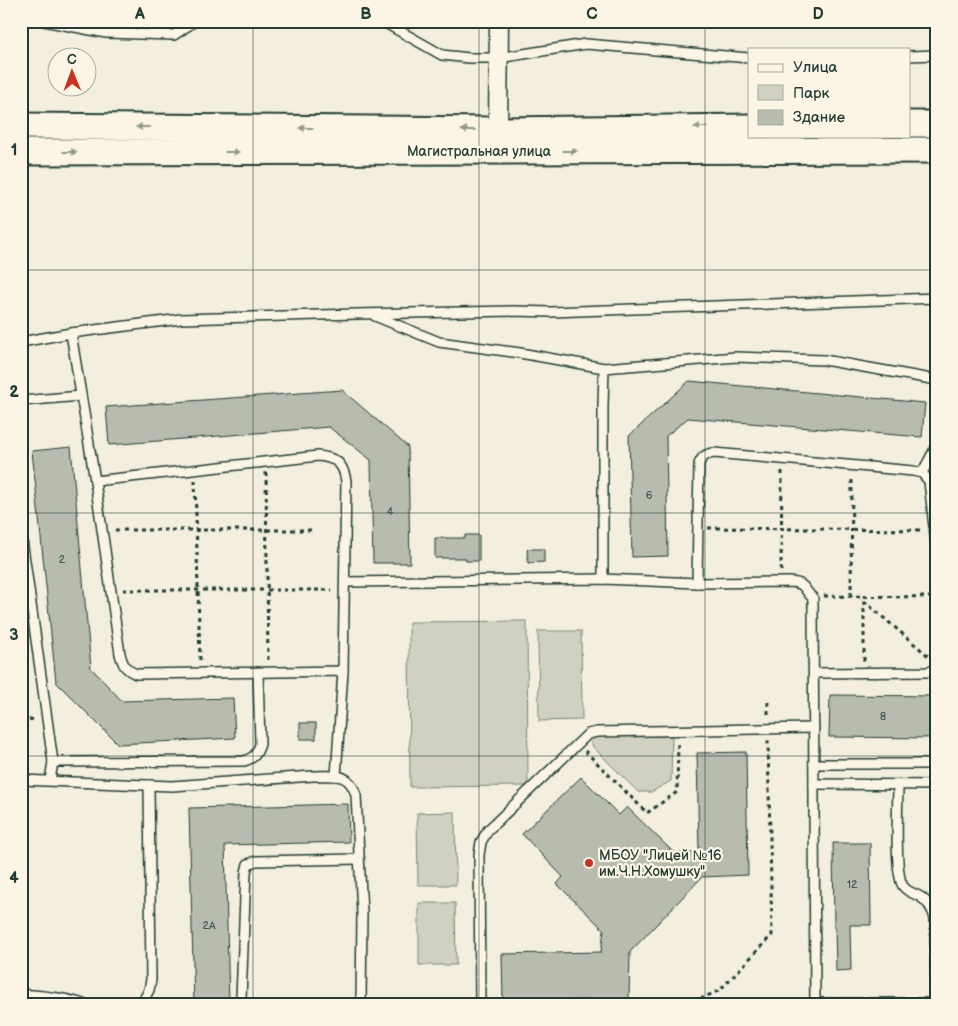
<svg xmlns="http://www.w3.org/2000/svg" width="958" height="1026" viewBox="0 0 958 1026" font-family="'Balsamiq Sans',sans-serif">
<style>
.green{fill:#d0d1c2;stroke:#78877b}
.building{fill:#b8bcae;stroke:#1f3d34}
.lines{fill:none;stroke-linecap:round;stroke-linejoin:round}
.lane-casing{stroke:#1f3d34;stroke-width:12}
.street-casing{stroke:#1f3d34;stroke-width:21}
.secondary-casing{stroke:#1f3d34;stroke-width:29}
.path{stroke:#1f3d34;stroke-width:3;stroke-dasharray:4 4;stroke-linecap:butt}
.lane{stroke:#fcf5e5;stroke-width:9}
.street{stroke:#fcf5e5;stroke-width:18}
.secondary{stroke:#fcf5e5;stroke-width:25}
.oneway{fill:#8e998c}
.grid{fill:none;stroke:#1f3d34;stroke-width:1;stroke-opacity:0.55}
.poi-dot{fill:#c8321e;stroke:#fcf5e5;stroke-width:2}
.labels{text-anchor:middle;stroke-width:4.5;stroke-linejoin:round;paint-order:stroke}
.number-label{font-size:11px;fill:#455d52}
.street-label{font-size:14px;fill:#1f3d34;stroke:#fcf5e5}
.poi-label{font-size:14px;fill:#1f3d34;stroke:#fcf5e5;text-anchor:start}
.neatline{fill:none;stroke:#1f3d34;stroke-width:2}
.grid-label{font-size:16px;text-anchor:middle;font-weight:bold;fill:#1f3d34}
</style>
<rect width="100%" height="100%" fill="#f3eede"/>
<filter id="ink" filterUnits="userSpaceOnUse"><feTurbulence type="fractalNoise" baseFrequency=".02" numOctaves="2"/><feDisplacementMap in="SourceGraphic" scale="10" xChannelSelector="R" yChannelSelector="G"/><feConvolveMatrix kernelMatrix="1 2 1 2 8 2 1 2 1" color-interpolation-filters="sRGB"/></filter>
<g filter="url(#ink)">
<g class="green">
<polygon points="527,621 528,786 410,787 409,622"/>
<polygon points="538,631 581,631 582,720 539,721"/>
<polygon points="596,736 672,736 671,781 651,792 638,792 593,747 591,742"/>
<polygon points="455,812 456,885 418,885 417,813"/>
<polygon points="419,903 455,903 456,965 419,965"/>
</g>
<g class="building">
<polygon points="689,381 925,403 922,437 688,418 666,436 668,556 632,557 629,436"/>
<polygon points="342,390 408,447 410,563 373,563 371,460 329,427 109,445 106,407"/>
<polygon points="71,447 91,668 122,701 233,698 235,738 118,744 56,682 32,451"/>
<polygon points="465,535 479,535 479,561 466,561 465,558 435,558 435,538 465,538"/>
<polygon points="527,549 544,549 544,562 528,563"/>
<polygon points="830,695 937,696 937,738 829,737"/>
<rect x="300" y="723" width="16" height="16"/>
<polygon points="746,752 748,875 702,877 630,952 629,999 503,1002 502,954 601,952 604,930 557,884 563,877 522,834 581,777 619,815 627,807 674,853 699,853 697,753"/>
<polygon points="348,804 349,842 225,845 229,1005 194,1005 189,808"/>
<polygon points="833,843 870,843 871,925 850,925 851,970 836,971 835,926 834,926"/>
</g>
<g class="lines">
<defs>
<g id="lane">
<polyline points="44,21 106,33 174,35 195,21"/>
<polyline points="382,21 442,55 469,58 498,58 586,44 749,58"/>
<polyline points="909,56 937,55"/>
<polyline points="375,316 439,342 520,353 604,368"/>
<path d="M71,333L95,481L120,654C123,665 125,669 136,674L343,671L336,776"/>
<polyline points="21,342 71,333 181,319 356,314 514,311 551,312 937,298"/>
<polyline points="21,401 81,396"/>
<polyline points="922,473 937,445"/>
<path d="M95,481L318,456C336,458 343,462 346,481L343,671"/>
<polyline points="21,532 53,762 50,780"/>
<polyline points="603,579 603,406 604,368 736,357 824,360 937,380"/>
<path d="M345,582L603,579L697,583L790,582C807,583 803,590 813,598L815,1005"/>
<path d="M697,583L699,464C702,456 706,454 714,453L913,471L922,473L929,481L937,554"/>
<polyline points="814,673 927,672 937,670"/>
<path d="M53,762L244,761C254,758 257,754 260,744L258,672"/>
<polyline points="814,764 937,764"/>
<path d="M21,780L172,786L313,776C334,776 349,771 356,795L362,913L361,1005"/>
<polyline points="814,784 937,785"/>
<path d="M898,785C898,804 894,874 903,886C907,892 913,893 919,896C928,901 932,908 935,918L936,1005"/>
<path d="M21,994C43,996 65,997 86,1005"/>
<polyline points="815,1003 936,1003"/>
<polyline points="141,1005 149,990 151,980 149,785"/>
<polyline points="242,1005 241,998 246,872 248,864 256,861 359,859"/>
<polyline points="480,1005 479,855 481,842 488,830 588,734 597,732 814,728"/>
</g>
<polyline id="street" points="498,130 499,21"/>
<g id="secondary">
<polyline points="909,124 937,124"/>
<polyline points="21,126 498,130 749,127"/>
<polyline points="21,152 937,150"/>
</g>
</defs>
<use href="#lane" class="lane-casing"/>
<use href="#street" class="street-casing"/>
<use href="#secondary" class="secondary-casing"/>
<g class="path">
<polyline points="266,472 268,661"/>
<polyline points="195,480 200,661"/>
<polyline points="708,528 922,530"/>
<polyline points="115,530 314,530"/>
<polyline points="781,571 782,470"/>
<polyline points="123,590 332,590"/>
<polyline points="824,596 937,597"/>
<polyline points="851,596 852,476"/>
<polyline points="864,601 932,659"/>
<polyline points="864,661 864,596"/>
<polyline points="768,702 768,716"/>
<polyline points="21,720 36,719"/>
<polyline points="585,751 647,813 677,792 678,742"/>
<polyline points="639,1005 639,1003 694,1002 720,990 772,935 768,740"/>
</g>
<use href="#lane" class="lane"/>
<use href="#street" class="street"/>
<use href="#secondary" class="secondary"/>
</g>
<defs><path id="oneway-solid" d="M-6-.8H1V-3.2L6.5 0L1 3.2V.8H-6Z" transform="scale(1.25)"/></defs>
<g class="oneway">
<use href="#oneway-solid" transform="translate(143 127) rotate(-180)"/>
<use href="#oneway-solid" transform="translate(701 127) rotate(179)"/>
<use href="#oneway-solid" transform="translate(306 128) rotate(-180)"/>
<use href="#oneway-solid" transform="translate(468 130) rotate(-180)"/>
<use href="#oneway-solid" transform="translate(570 151)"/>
<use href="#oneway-solid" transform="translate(70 152)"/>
<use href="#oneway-solid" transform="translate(232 152)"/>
</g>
</g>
<path class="grid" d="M253,21V1005M479,21V1005M705,21V1005M21,270H937M21,513H937M21,756H937"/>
<circle class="poi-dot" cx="589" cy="863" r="5"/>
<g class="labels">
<g class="number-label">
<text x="649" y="499">6</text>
<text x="390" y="515">4</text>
<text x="62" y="563">2</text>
<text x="883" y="720">8</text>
<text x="852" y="888">12</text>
<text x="209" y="929">2А</text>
</g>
<g class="street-label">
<text x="479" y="156">Магистральная улица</text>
</g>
<g class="poi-label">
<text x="599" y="860">МБОУ "Лицей №16<tspan x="599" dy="16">им.Ч.Н.Хомушку"</tspan></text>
</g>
</g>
<rect width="958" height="1026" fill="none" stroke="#fcf5e5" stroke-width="55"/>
<rect x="748" y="48" width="162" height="90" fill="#fcf5e5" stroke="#a4ab9e"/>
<rect x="758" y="64" width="25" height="8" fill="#fcf5e5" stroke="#a4ab9e"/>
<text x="793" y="72" font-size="15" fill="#1f3d34">Улица</text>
<rect x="758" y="85" width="25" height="15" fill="#d0d1c2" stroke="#a4ab9e"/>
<text x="793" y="98" font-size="15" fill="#1f3d34">Парк</text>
<rect x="758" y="110" width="25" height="15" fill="#b8bcae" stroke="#a4ab9e"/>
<text x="793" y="122" font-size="15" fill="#1f3d34">Здание</text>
<g transform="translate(72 72) rotate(359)"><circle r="24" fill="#fcf5e5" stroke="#a4ab9e"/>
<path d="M0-4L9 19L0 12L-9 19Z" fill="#c8321e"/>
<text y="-8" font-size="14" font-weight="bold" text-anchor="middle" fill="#1f3d34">С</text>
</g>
<rect x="28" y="28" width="902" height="970" class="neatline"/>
<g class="grid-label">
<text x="140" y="19">A</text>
<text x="366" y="19">B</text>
<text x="592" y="19">C</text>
<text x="818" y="19">D</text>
<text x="14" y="155">1</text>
<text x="14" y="397">2</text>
<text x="14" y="640">3</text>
<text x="14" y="883">4</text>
</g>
</svg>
